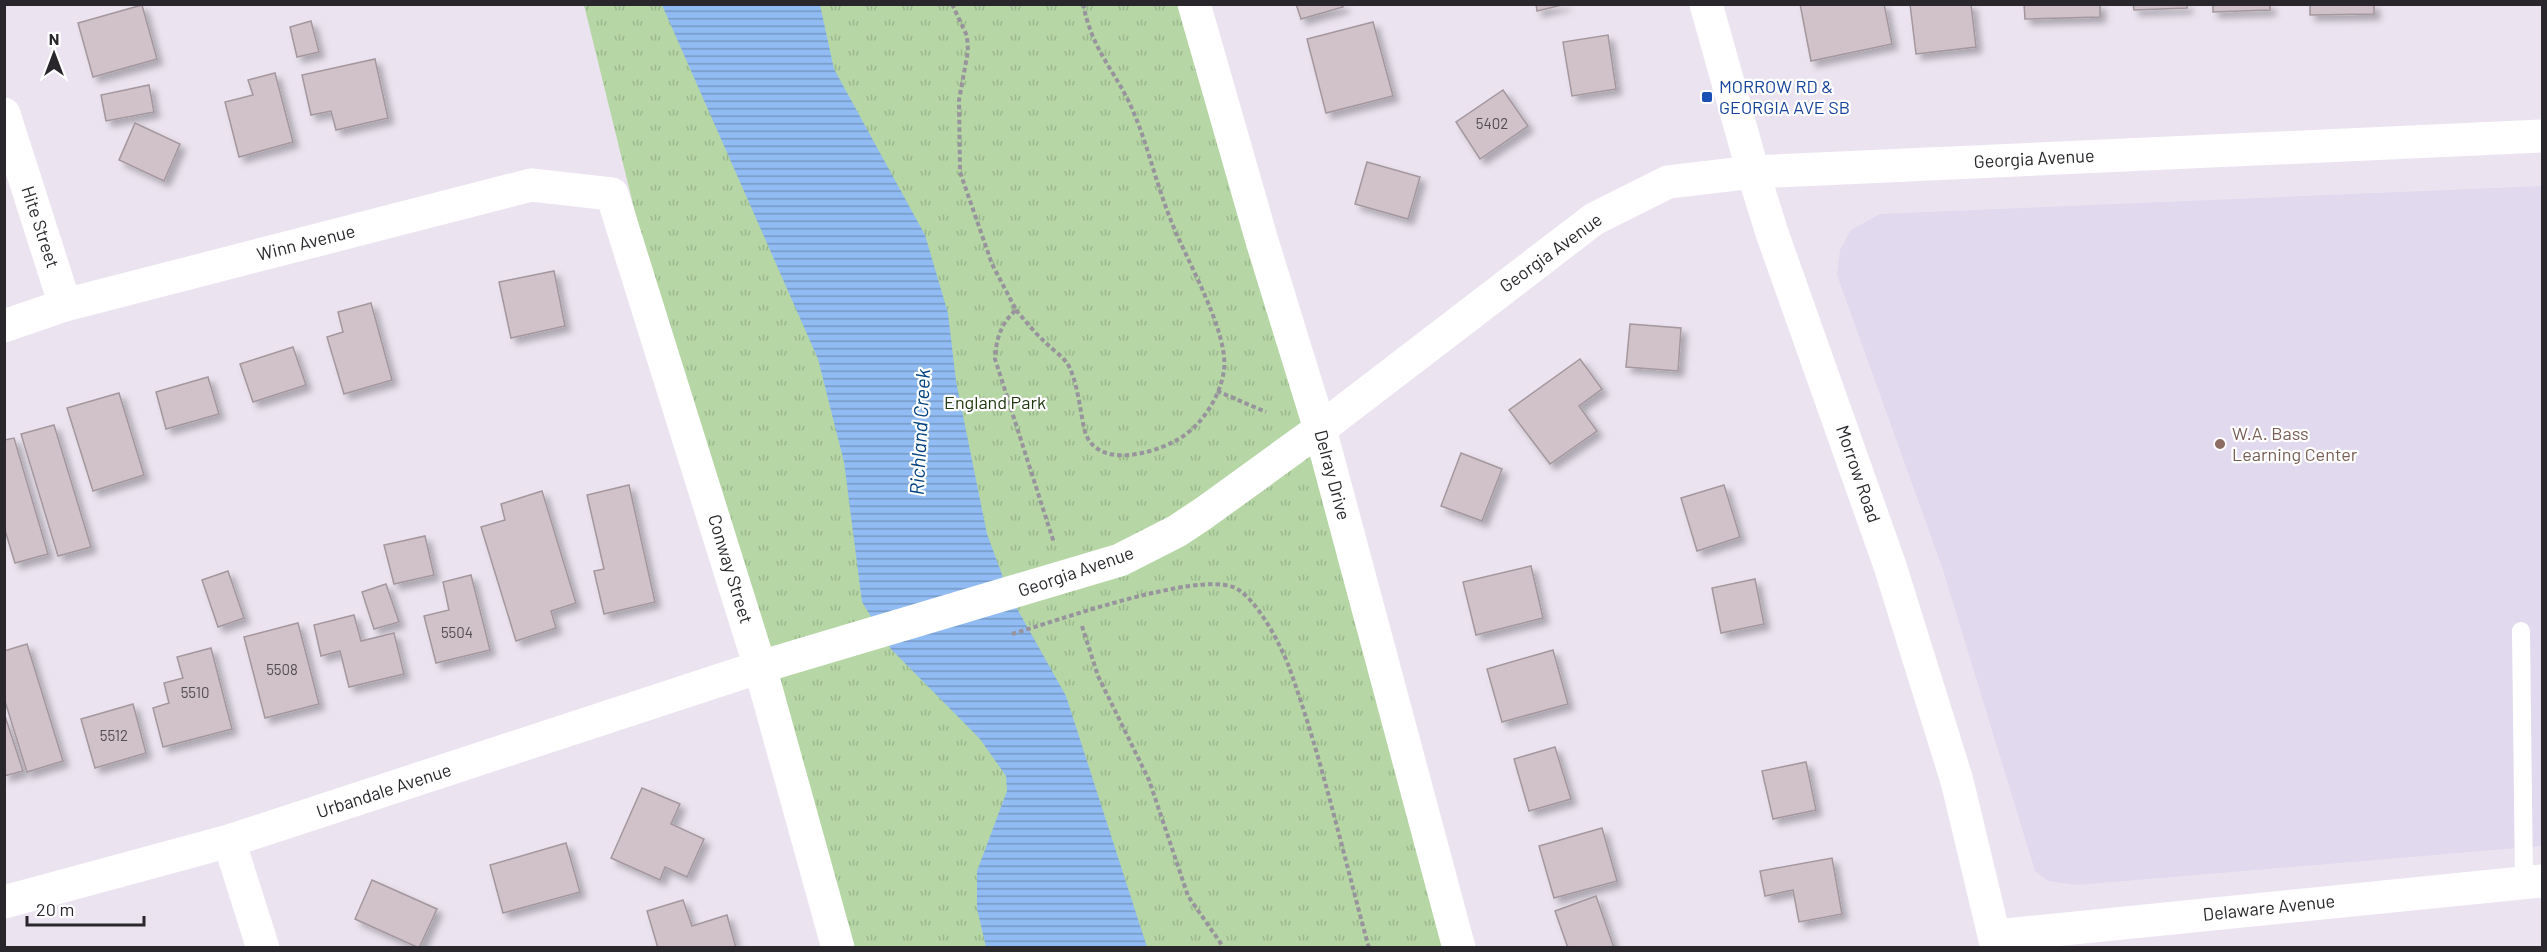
<svg xmlns="http://www.w3.org/2000/svg" width="2547" height="952" viewBox="0 0 2547 952" font-family="Barlow,sans-serif">
<style>
.education{fill:#e1d9ee}
.park{fill:url(#park-tufts)}
.water{fill:url(#water-rules)}
.building{fill:#d0c2c8;stroke:#a4979d;stroke-width:1.5;filter:url(#shadow)}
.lines{fill:none;stroke-linecap:round;stroke-linejoin:round}
.path{stroke:#98939c;stroke-width:4;stroke-dasharray:4.5 3;stroke-linecap:butt}
.lane{stroke:#fff;stroke-width:18}
.street{stroke:#fff;stroke-width:33}
.secondary{stroke:#fff;stroke-width:33}
.transit-dot{fill:#1a4fb4;stroke:#fff;stroke-width:2}
.education-dot{fill:#8d6e63;stroke:#fff;stroke-width:2}
.labels{text-anchor:middle;stroke-width:4.5;stroke-linejoin:round;paint-order:stroke}
.number-label{font-size:15px;fill:#534e52}
.transit-label{font-size:18px;fill:#164399;stroke:#fff;text-anchor:start}
.street-label{font-size:18px;fill:#29272b;stroke:#fff}
.park-label{font-size:18px;fill:#213910;stroke:#fff}
.education-label{font-size:18px;fill:#785e54;stroke:#fff;text-anchor:start}
.water-label{font-size:20px;font-style:italic;fill:#01417f;stroke:#fff}
</style>
<defs>
<pattern id="park-tufts" width="24" height="20" patternUnits="userSpaceOnUse" patternTransform="scale(1.5)"><rect width="24" height="20" fill="#b6d6a5"/><path d="M3 7l-1-3M5 7V3M7 7l1-3M15 17l-1-3M17 17v-4M19 17l1-3" fill="none" stroke="#9cb88e"/></pattern>
<pattern id="water-rules" width="6" height="5" patternUnits="userSpaceOnUse" patternTransform="scale(1.5)"><rect width="6" height="5" fill="#91bcf3"/><path d="M0 2.5h6" fill="none" stroke="#7699c5"/></pattern>
<filter id="shadow"><feDropShadow dx="5.5" dy="5.5" stdDeviation="3" flood-color="#0004"/></filter>
</defs>
<rect width="100%" height="100%" fill="#ebe4f0"/>
<polygon class="education" points="2542,186 2542,846 2077,885 2048,881 2035,871 1943,570 1837,275 1840,250 1851,230 1880,214"/>
<polygon class="park" points="584,5 1194,5 1459,947 848,947 697,464"/>
<polygon class="water" points="662,5 820,5 834,69 925,235 948,313 956,381 987,534 1010,596 1066,696 1147,947 986,947 977,909 977,871 1007,791 1006,776 980,739 891,649 862,602 844,462 818,359"/>
<g class="building">
<polygon points="1296,4 1343,4 1343,7 1301,19"/>
<polygon points="1536,4 1566,4 1537,11"/>
<polygon points="1800,4 1884,4 1892,44 1811,61"/>
<polygon points="1910,4 1971,4 1976,47 1916,54"/>
<polygon points="2024,4 2100,4 2100,17 2025,19"/>
<polygon points="2133,4 2187,4 2187,8 2134,10"/>
<polygon points="2213,4 2270,4 2270,10 2213,12"/>
<polygon points="2310,4 2374,4 2374,14 2310,15"/>
<polygon points="142,5 157,59 93,77 78,23"/>
<polygon points="311,21 319,52 297,57 290,27"/>
<polygon points="1373,22 1393,96 1326,113 1307,39"/>
<polygon points="1608,35 1616,89 1572,96 1563,42"/>
<polygon points="375,59 388,118 336,130 331,111 311,115 302,75"/>
<polygon points="275,73 293,142 239,157 225,102 253,95 248,80"/>
<polygon points="149,85 154,112 106,121 101,95"/>
<polygon points="1503,90 1528,126 1480,159 1456,122"/>
<polygon points="135,123 180,144 164,181 119,160"/>
<polygon points="1367,162 1420,177 1408,219 1355,204"/>
<polygon points="554,271 565,326 511,338 499,282"/>
<polygon points="371,303 392,380 344,394 327,337 343,332 338,312"/>
<polygon points="1630,324 1681,328 1678,371 1626,367"/>
<polygon points="293,347 306,385 253,402 240,364"/>
<polygon points="1580,359 1602,389 1579,406 1597,431 1550,464 1509,410"/>
<polygon points="208,377 219,414 166,429 156,392"/>
<polygon points="119,393 144,475 93,491 67,408"/>
<polygon points="54,425 91,547 58,556 21,434"/>
<polygon points="14,438 48,554 15,563 4,527 4,440"/>
<polygon points="1461,453 1502,469 1482,521 1441,506"/>
<polygon points="629,485 655,602 604,614 594,571 604,569 587,495"/>
<polygon points="1724,485 1740,537 1697,551 1681,498"/>
<polygon points="542,491 576,603 551,611 556,628 516,641 481,527 505,520 501,504"/>
<polygon points="425,536 434,575 394,584 384,545"/>
<polygon points="1531,566 1543,618 1476,635 1463,582"/>
<polygon points="228,571 244,618 218,627 202,580"/>
<polygon points="471,575 490,650 436,663 424,616 449,610 443,582"/>
<polygon points="1755,579 1764,624 1721,633 1712,588"/>
<polygon points="386,584 399,622 374,629 362,592"/>
<polygon points="354,615 361,641 394,633 404,674 349,687 340,651 321,656 314,625"/>
<polygon points="298,623 319,704 265,718 244,637"/>
<polygon points="27,644 63,761 27,772 4,698 4,651"/>
<polygon points="211,648 232,729 163,747 153,708 169,703 164,683 183,678 177,657"/>
<polygon points="1553,650 1568,704 1502,722 1487,669"/>
<polygon points="133,704 146,753 95,768 81,719"/>
<polygon points="4,713 23,771 4,776"/>
<polygon points="1555,747 1571,799 1529,811 1514,759"/>
<polygon points="1806,762 1816,810 1773,819 1762,771"/>
<polygon points="642,788 680,804 671,824 704,839 687,877 665,867 660,880 611,858"/>
<polygon points="1602,828 1617,881 1554,898 1539,846"/>
<polygon points="566,843 580,892 503,913 490,865"/>
<polygon points="1832,858 1842,914 1799,922 1793,890 1765,896 1760,871"/>
<polygon points="372,880 437,909 419,948 355,919"/>
<polygon points="1596,896 1614,948 1568,948 1555,911"/>
<polygon points="683,900 692,926 727,915 736,948 658,948 647,911"/>
</g>
<g class="lines">
<g class="path">
<path d="M952,4L967,36L968,51L959,100L960,172L992,264L1016,310C1001,323 996,339 995,359L1054,543"/>
<path d="M1016,310C1026,322 1036,334 1047,344C1053,350 1062,356 1067,363C1077,379 1080,409 1084,428C1093,469 1148,455 1173,442C1199,430 1220,399 1224,370C1229,331 1184,256 1170,218C1154,178 1146,136 1127,98C1108,62 1092,47 1083,4"/>
<polyline points="1217,391 1266,412"/>
<polyline points="1082,626 1098,676 1149,780 1188,896 1224,948"/>
<path d="M1012,634C1056,621 1194,572 1233,587C1255,595 1281,645 1289,667C1322,758 1343,854 1369,948"/>
</g>
<polyline class="lane" points="2521,631 2524,883"/>
<g class="street">
<polyline points="1194,4 1262,241 1320,429 1459,948"/>
<polyline points="4,114 65,305"/>
<polyline points="4,326 65,305 531,185 612,194 760,667 838,948"/>
<polyline points="229,841 263,948"/>
<polyline points="4,902 229,841 760,667 1120,560 1177,531 1204,513 1320,429 1594,219 1668,182 1753,172 2542,136"/>
</g>
<g class="secondary">
<polyline points="1706,4 1753,172 1772,233 1890,566 1957,781 1997,948"/>
<polyline points="1995,936 2542,881"/>
</g>
</g>
<rect class="transit-dot" x="1701" y="91" width="12" height="12" rx="3"/>
<circle class="education-dot" cx="2220" cy="444" r="6"/>
<g class="labels">
<g class="number-label">
<text x="1492" y="129">5402</text>
<text x="457" y="638">5504</text>
<text x="282" y="675">5508</text>
<text x="195" y="698">5510</text>
<text x="114" y="741">5512</text>
</g>
<g class="transit-label">
<text x="1719" y="93">MORROW RD &amp;<tspan x="1719" dy="21">GEORGIA AVE SB</tspan></text>
</g>
<g class="street-label">
<text transform="translate(2034 159) rotate(-3)" y="6">Georgia Avenue</text>
<text transform="translate(40 227) rotate(72)" y="6">Hite Street</text>
<text transform="translate(306 243) rotate(-14)" y="6">Winn Avenue</text>
<text transform="translate(1551 253) rotate(-36)" y="6">Georgia Avenue</text>
<text transform="translate(1858 474) rotate(71)" y="6">Morrow Road</text>
<text transform="translate(1332 475) rotate(75)" y="6">Delray Drive</text>
<text transform="translate(730 569) rotate(73)" y="6">Conway Street</text>
<text transform="translate(1076 572) rotate(-19)" y="6">Georgia Avenue</text>
<text transform="translate(384 791) rotate(-18)" y="6">Urbandale Avenue</text>
<text transform="translate(2269 908) rotate(-6)" y="6">Delaware Avenue</text>
</g>
<g class="park-label">
<text x="995" y="409">England Park</text>
</g>
<g class="education-label">
<text x="2232" y="440">W.A. Bass<tspan x="2232" dy="21">Learning Center</tspan></text>
</g>
<g class="water-label">
<text transform="translate(920 432) rotate(-87)" y="7">Richland Creek</text>
</g>
</g>
<rect width="2547" height="952" fill="none" stroke="#29272b" stroke-width="12"/>
<g transform="translate(54 54)" stroke="#ffffff" stroke-width="4.5" paint-order="stroke">
<path d="M0-4.5L10 22L0 15L-10 22Z" fill="#29272b"/>
<text y="-9" font-size="16" font-weight="bold" text-anchor="middle" fill="#29272b">N</text>
</g>
<path d="M27 916v9h117v-9" fill="none" stroke="#29272b" stroke-width="3"/>
<text x="36" y="916" font-size="18" fill="#29272b" stroke="#ffffff" stroke-width="4.5" paint-order="stroke">20 m</text>
</svg>
